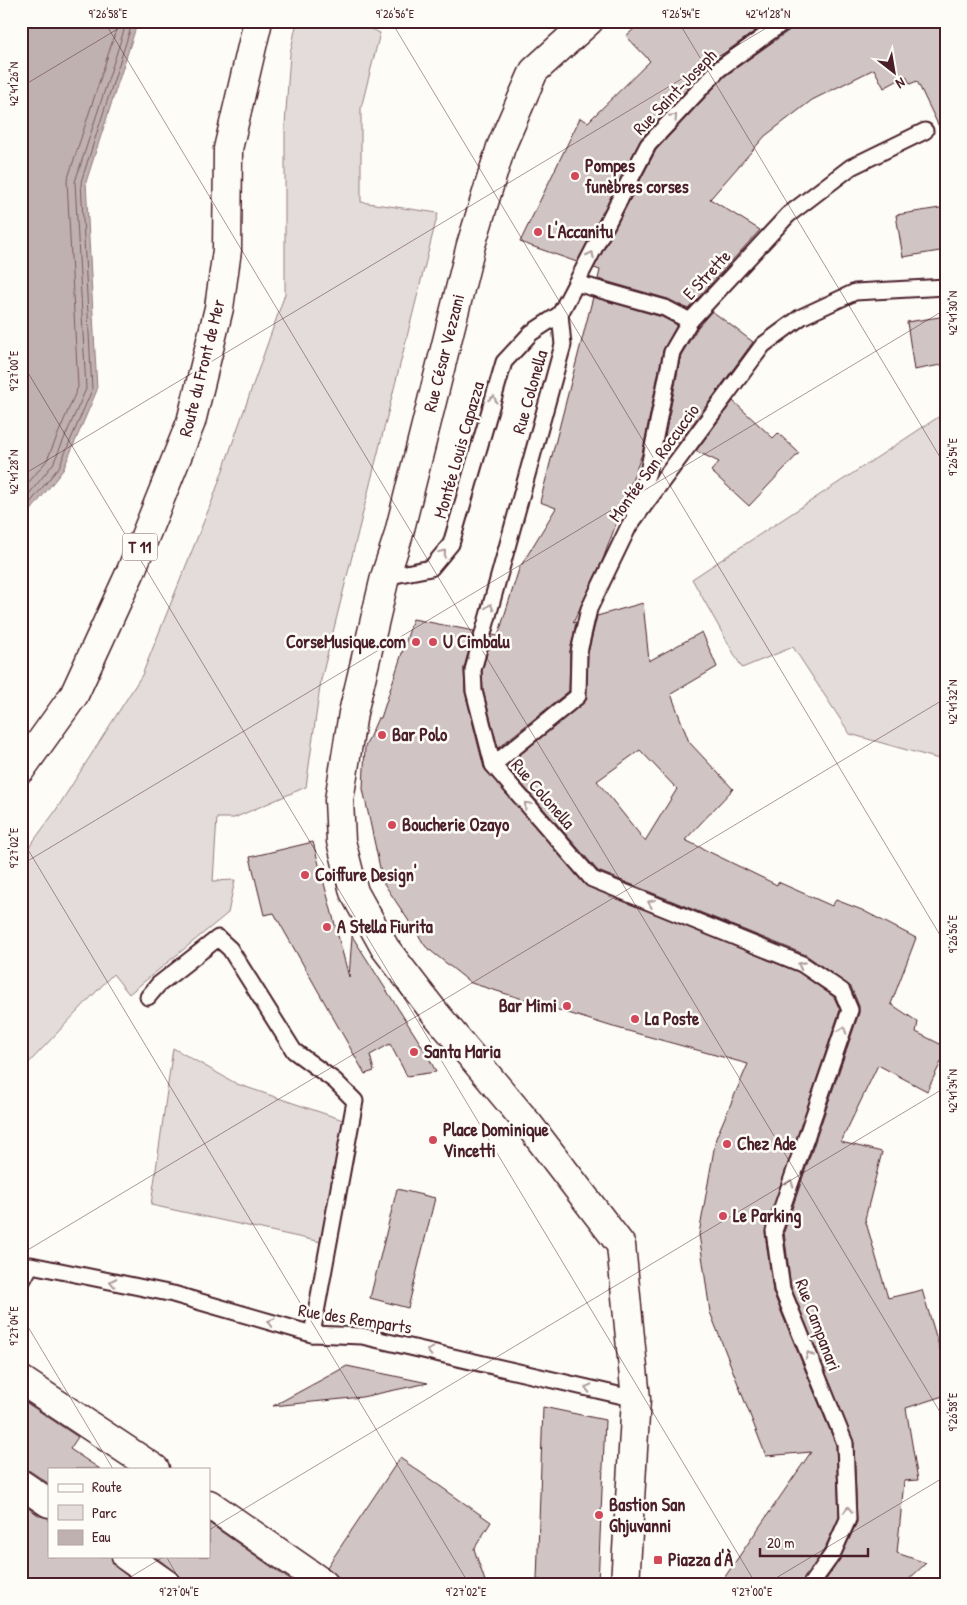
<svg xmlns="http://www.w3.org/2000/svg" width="967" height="1605" viewBox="0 0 967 1605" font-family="'Patrick Hand',sans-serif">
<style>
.green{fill:#e3dcda;stroke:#967e82}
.water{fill:#c0b1b1;stroke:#91777b}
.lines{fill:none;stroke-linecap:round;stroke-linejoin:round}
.shore{stroke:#795961;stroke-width:1}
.building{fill:#d0c5c4;stroke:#4a1f2b;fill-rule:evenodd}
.lane-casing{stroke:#4a1f2b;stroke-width:19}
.street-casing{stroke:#4a1f2b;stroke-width:31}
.secondary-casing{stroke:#4a1f2b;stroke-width:31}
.primary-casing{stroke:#4a1f2b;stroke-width:31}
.lane{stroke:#fdfcf7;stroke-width:15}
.street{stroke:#fdfcf7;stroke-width:28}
.secondary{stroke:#fdfcf7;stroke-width:28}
.primary{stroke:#fdfcf7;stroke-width:28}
.oneway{stroke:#ac999b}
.ticks{fill:none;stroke:#4a1f2b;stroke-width:1;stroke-opacity:0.45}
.poi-dot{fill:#d1495b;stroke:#fdfcf7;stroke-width:2}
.labels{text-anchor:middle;stroke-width:5;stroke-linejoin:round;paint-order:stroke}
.shield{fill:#fdfcf7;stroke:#806168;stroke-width:1}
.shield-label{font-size:16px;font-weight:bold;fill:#4a1f2b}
.street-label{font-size:18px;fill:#4a1f2b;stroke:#fdfcf7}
.poi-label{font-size:18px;font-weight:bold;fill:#4a1f2b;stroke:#fdfcf7;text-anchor:start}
.neatline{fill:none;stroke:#4a1f2b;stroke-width:2}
.ticks-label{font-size:12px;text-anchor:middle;fill:#4a1f2b}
</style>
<rect width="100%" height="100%" fill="#fdfcf7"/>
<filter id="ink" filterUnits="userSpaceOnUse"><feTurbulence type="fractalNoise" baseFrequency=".02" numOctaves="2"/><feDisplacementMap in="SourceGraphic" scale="10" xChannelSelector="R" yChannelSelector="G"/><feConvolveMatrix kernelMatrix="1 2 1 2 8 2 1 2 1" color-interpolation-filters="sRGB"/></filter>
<g filter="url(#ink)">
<g class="green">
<polygon points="297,21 356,21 380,33 361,108 361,202 438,213 321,680 306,787 234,818 217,818 213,881 235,880 228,913 129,994 113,974 21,1071 21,858 54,813 142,675 212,501 285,294 285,125 290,54"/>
<polygon points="946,412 946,761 850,734 793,647 742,668 692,579"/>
<polygon points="173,1048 237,1084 355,1124 335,1245 151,1205"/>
</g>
<polygon class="water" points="21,21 138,21 86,182 97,390 63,470 21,523"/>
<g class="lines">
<g class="shore">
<polyline points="21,492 47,460 78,387 67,181 119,21"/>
<polyline points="21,504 53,464 86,389 75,182 127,21"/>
<polyline points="21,514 59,467 92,390 81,182 133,21"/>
</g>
</g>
<g class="building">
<polygon points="643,21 769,21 712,62 641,139 577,262 520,242 580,118 588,122 650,61 626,36"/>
<polygon points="794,21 946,21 946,141 917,81 910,84 906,76 884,88 874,69 812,100 765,136 710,199 760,230 688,309 668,299 598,279 600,270 594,268 656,150 725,76 791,29"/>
<polygon points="946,207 946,250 903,257 896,215"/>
<polygon points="593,297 662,317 677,325 663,350 642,454 603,559 573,623 576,622 570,652 569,691 498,748 483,690 482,671 492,635 498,636 519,569 556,508 540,502"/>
<polygon points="712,311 753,342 679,443 665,436 681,355 698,327"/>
<polygon points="946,316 946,364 914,370 907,322"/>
<polygon points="733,401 773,438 778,433 799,453 749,506 711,471 719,462 696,451"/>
<path d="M643,603L649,661L702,632L717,667L671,694L689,742L733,789L685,840L777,885L778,882L832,906L836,900L862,910L916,938L891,1004L918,1022L916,1032L946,1047V1052L927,1091L878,1065L841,1142L882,1152L865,1219L876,1257L888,1298L922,1290L946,1369V1395L906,1408L918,1480L904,1481L897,1553L926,1563L904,1584H823L840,1559L857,1522L854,1443L791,1287L784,1232L859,1013V1006L851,987L806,955L598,871L506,766L586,700L588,653L597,616ZM640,750L677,789L645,841L597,781Z"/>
<polygon points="413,619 474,631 464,668 465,692 484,768 585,885 798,972 834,997 840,1010 765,1232 773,1292 836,1445 839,1517 824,1550 802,1584 720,1584 811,1452 766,1456 710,1312 699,1234 716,1138 748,1064 610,1026 471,983 426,947 383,882 363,789 365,747 378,718 381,718"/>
<polygon points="313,842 349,977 352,936 427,1054 436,1072 407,1076 390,1044 370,1055 374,1071 365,1074 274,913 264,915 250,857"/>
<polygon points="397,1189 435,1198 408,1308 370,1298"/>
<polygon points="347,1366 428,1383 362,1397 273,1406"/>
<polygon points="21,1399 78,1437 70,1449 100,1469 49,1469 49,1484 30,1471 21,1469"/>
<polygon points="543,1407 605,1420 598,1584 552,1584 552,1581 537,1580"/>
<polygon points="400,1458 491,1522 474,1549 486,1584 339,1584 338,1577 327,1567"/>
<polygon points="21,1503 40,1516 49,1518 49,1556 111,1556 117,1568 138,1584 21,1584"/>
<polygon points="209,1523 296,1584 181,1584 175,1572 154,1556 209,1556"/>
</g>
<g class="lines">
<defs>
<g id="lane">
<polyline points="576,283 665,308 690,321"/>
<polyline points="560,314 563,345 473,670 474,691 493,765 592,879 802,964 842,991 850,1010 774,1231 782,1289 845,1443 848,1519 832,1555 811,1584"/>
<polyline points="634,513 648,472 672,352 690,321 788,215 851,167 925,131"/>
<polyline points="385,577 431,568 451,544 504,362 531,333 560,314 648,145 719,69 785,21"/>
<polyline points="493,765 578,696 579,652 589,609 629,526 763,345 801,317 855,292 946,287"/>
<polyline points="148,997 158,985 218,938 230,949 294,1051 335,1081 355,1101 312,1334"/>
<polyline points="21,1283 31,1265 173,1294 312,1334 362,1336 636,1399"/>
</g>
<g id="street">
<polyline points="21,1380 155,1469"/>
<polyline points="21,1484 49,1503"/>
<polyline points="209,1504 324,1584"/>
<polyline points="126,1556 166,1584"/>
</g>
<polyline id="secondary" points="589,21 534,71 501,147 471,245 398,537 385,577 353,713 339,800 341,841 354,892 385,948 435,1013 529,1125 621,1245 636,1399 625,1584"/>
<polyline id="primary" points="21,769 74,695 131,571 191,422 219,308 227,250 228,149 258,21"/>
</defs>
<use href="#lane" class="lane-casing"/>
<use href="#street" class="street-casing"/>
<use href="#secondary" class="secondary-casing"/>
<use href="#primary" class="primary-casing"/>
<use href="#lane" class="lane"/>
<use href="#street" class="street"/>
<use href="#secondary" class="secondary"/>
<use href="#primary" class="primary"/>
</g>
<defs><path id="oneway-chevron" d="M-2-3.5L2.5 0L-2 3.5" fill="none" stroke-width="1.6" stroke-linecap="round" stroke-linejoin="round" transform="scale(1.25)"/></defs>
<g class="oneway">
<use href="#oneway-chevron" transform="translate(674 117) rotate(-47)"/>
<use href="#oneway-chevron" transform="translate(591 255) rotate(-63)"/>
<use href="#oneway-chevron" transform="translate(493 399) rotate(-74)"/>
<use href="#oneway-chevron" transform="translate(443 553) rotate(-50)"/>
<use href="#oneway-chevron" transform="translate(490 607) rotate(-75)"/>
<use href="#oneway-chevron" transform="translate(527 805) rotate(-131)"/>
<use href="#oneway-chevron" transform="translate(651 903) rotate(-158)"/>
<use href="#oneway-chevron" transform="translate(801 965) rotate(-153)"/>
<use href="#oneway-chevron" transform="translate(843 1030) rotate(-71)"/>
<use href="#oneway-chevron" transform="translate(790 1183) rotate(-71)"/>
<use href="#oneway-chevron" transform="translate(113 1282) rotate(-168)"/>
<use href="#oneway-chevron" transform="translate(271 1322) rotate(-164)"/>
<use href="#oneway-chevron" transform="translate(430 1351) rotate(-167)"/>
<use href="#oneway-chevron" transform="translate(809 1355) rotate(-112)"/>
<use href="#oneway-chevron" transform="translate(588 1388) rotate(-167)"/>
<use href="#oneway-chevron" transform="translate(848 1510) rotate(-92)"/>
</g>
</g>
<path class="ticks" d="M104,21L946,1422M391,21L946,945M678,21L946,467M21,87L131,21M21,361L756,1584M21,476L778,21M21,838L469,1584M21,865L946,309M21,1254L946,698M21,1315L113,1469M209,1530L946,1087M166,1556L182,1584M119,1584L165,1556M766,1584L946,1476"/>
<g class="poi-dot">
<circle cx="575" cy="176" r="5"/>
<circle cx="538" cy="232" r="5"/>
<circle cx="416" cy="642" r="5"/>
<circle cx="433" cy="642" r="5"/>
<circle cx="382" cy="735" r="5"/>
<circle cx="392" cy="825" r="5"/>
<circle cx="305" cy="875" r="5"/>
<circle cx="327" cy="927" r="5"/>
<circle cx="567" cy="1006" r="5"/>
<circle cx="635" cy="1019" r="5"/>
<circle cx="414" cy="1052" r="5"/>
<circle cx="433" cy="1140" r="5"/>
<circle cx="727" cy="1144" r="5"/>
<circle cx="723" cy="1216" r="5"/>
<circle cx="599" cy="1515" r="5"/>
<rect x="653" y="1555" width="10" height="10" rx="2.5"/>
</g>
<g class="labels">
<rect class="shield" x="122.5" y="533.5" width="35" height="27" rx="4"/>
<g class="shield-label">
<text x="140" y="553">T 11</text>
</g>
<g class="street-label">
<text transform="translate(675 92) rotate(-46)" y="6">Rue Saint-Joseph</text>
<text transform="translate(707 275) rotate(-47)" y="6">E Strette</text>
<text transform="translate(444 353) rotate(-76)" y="6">Rue César Vezzani</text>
<text transform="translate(202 368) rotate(-76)" y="6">Route du Front de Mer</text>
<text transform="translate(530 392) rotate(-74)" y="6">Rue Colonella</text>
<text transform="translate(459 450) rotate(-74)" y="6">Montée Louis Capazza</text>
<text transform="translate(654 463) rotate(-54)" y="6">Montée San Roccuccio</text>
<text transform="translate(543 794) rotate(49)" y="6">Rue Colonella</text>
<text transform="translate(355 1319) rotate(9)" y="6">Rue des Remparts</text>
<text transform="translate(818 1325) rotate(69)" y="6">Rue Campanari</text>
</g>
<g class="poi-label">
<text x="585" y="172">Pompes<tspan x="585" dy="21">funèbres corses</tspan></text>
<text x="548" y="238">L'Accanitu</text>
<text x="406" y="648" text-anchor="end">CorseMusique.com</text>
<text x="443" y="648">U Cimbalu</text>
<text x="392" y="741">Bar Polo</text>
<text x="402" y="831">Boucherie Ozayo</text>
<text x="315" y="881">Coiffure Design'</text>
<text x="337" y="933">A Stella Fiurita</text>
<text x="557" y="1012" text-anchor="end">Bar Mimi</text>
<text x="645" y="1025">La Poste</text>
<text x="424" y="1058">Santa Maria</text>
<text x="443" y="1136">Place Dominique<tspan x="443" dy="21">Vincetti</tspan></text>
<text x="737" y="1150">Chez Ade</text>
<text x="733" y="1222">Le Parking</text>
<text x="609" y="1511">Bastion San<tspan x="609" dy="21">Ghjuvanni</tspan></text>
<text x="668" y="1566">Piazza d'À</text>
</g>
</g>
<rect width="967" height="1605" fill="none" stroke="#fdfcf7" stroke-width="55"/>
<rect x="48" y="1468" width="162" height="90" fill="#fdfcf7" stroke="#b5a4a5"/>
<rect x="58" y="1484" width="25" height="8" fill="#fdfcf7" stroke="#b5a4a5"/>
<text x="92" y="1492" font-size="15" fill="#4a1f2b">Route</text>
<rect x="58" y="1505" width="25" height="15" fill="#e3dcda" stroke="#b5a4a5"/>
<text x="92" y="1518" font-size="15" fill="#4a1f2b">Parc</text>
<rect x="58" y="1530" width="25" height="15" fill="#c0b1b1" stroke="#b5a4a5"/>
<text x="92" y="1542" font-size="15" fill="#4a1f2b">Eau</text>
<g transform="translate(894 72) rotate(149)" stroke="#fdfcf7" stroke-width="4" paint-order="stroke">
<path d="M0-4L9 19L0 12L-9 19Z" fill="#4a1f2b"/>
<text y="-8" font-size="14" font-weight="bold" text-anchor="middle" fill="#4a1f2b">N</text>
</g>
<path d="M760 1548v8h108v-8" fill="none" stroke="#4a1f2b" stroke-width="2.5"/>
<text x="767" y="1548" font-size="15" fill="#4a1f2b" stroke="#fdfcf7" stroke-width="4" paint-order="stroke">20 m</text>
<rect x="28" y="28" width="912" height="1550" class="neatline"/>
<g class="ticks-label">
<text x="108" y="18">9°26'58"E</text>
<text x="395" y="18">9°26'56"E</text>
<text x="681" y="18">9°26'54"E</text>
<text x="768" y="18">42°41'28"N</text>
<text transform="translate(14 84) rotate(-90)" y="4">42°41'26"N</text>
<text transform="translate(953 313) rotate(-90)" y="4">42°41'30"N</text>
<text transform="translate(14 371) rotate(-90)" y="4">9°27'00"E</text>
<text transform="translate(953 457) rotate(-90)" y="4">9°26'54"E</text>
<text transform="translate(14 472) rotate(-90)" y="4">42°41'28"N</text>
<text transform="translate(953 702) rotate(-90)" y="4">42°41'32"N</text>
<text transform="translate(14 848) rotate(-90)" y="4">9°27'02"E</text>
<text transform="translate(953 934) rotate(-90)" y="4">9°26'56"E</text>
<text transform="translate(953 1091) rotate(-90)" y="4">42°41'34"N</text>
<text transform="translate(14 1326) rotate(-90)" y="4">9°27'04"E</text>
<text transform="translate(953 1412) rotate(-90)" y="4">9°26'58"E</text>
<text x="179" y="1596">9°27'04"E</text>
<text x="466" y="1596">9°27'02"E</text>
<text x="752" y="1596">9°27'00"E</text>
</g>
</svg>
